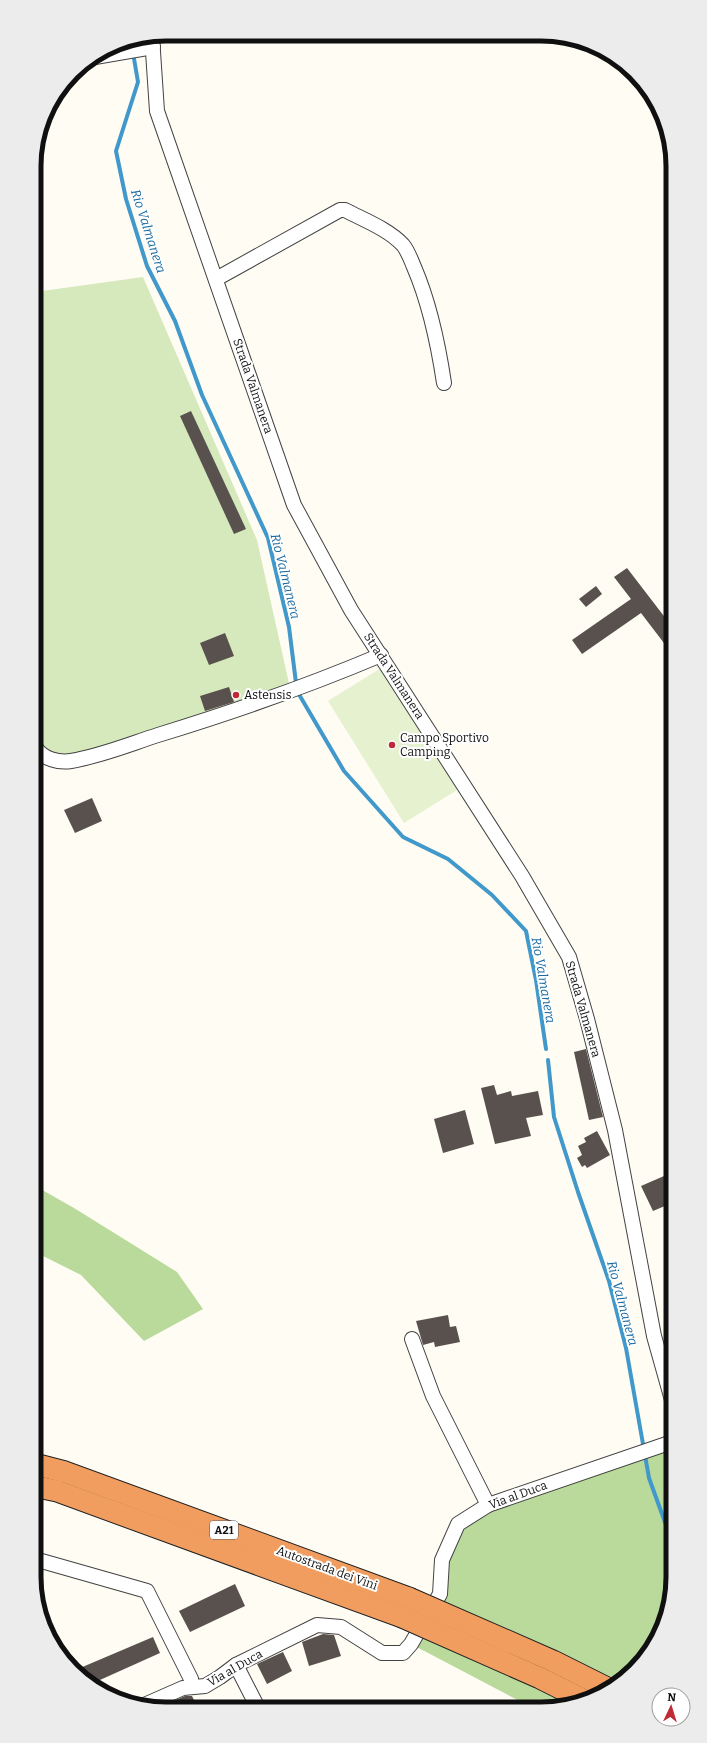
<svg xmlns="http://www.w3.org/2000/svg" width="707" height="1743" viewBox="0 0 707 1743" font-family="Bitter,serif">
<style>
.green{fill:#d5e9bd}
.forest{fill:#bada9c}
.pitch{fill:#e6f1cf}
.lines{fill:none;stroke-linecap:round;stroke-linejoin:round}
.stream{stroke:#4198cb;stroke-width:4}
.building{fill:#59514d}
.minor-casing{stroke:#434343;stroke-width:16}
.highway-casing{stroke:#212121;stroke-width:23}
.minor{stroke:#fff;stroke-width:14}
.highway{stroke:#f19d5f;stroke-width:21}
.highway-bridge-casing{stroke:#212121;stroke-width:23;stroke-linecap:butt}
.highway-bridge{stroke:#f19d5f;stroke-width:21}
.poi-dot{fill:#be2a35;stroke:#fff;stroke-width:1.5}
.labels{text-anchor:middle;stroke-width:4;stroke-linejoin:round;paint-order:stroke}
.shield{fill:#fff;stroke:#585858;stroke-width:1}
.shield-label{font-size:11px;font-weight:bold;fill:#101010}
.street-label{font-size:12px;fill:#101010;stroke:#fff}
.poi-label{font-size:12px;fill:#101010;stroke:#fff;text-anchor:start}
.water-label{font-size:13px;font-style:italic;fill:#1a6aa1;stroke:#fff}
.rim{fill:none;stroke:#101010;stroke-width:5}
</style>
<rect width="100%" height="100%" fill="#fffcf4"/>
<polygon class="green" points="143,277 257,540 290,688 71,756 55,757 39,749 36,741 35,292"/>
<g class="forest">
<polygon points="37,1187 74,1208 177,1272 203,1309 144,1341 81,1275 37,1253"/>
<polygon points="672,1442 673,1585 663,1627 640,1664 614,1687 575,1705 527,1705 411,1644 440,1594 458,1524"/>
</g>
<polygon class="pitch" points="381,668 457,790 404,823 328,701"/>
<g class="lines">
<g class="stream">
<polyline points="131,41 138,82 116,151 126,199 147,266 175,321 202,395 268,538 289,627 297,691 344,771 403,837 448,859 492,895 526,931 536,980 546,1049"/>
<polyline points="548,1060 554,1117 578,1192 609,1281 626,1348 649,1478 666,1525 673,1553"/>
</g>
</g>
<g class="building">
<polygon points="191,411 246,529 234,534 180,416"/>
<polygon points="627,568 670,624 670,651 641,613 582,654 572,640 631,599 614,577"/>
<polygon points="596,586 602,594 586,607 579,599"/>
<polygon points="225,633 234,656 209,665 200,643"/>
<polygon points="229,687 234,702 205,711 200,696"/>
<polygon points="92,798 102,821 75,833 64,810"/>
<polygon points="586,1049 603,1117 589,1120 574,1052"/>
<polygon points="494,1085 497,1095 511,1091 512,1096 538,1091 543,1115 526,1118 531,1136 495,1144 481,1088"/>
<polygon points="465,1110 474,1144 443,1153 434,1119"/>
<polygon points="597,1131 610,1155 587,1168 585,1165 582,1167 577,1158 582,1155 578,1146 586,1142 584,1138"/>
<polygon points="664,1176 672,1193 672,1203 653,1211 641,1186"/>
<polygon points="448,1315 450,1327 456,1326 460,1342 435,1347 434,1342 423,1345 416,1321"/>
<polygon points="235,1584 245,1606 190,1632 179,1611"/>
<polygon points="323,1634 334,1635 341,1656 309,1666 302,1642"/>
<polygon points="153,1637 160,1653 91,1684 73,1671"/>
<polygon points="283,1652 292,1671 267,1684 257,1664"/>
<polygon points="185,1696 192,1696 197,1706 162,1706"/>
</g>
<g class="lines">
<defs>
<g id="minor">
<polyline points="152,37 157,111 294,505 351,610 522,876 569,957 587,1019 615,1130 654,1336 672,1400"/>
<polyline points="95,57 153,47"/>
<path d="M216,279L340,210H345C364,220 388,229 403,245C408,251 411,260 414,267C430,304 438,343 444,383"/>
<path d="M36,748C43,759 59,763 71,761C101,756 130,744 158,735C233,712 308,686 381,655"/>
<polyline points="412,1339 433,1396 488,1505"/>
<polyline points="38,1560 147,1591 191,1679 192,1686"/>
<polyline points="236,1665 257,1706"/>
<polyline points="142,1706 183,1688 205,1686 220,1677 236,1665 317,1625 341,1627 382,1653 403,1653 411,1644 440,1594 442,1560 458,1524 488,1505 672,1442"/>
</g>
<g id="highway">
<polyline points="38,1465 65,1472 409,1598"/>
<polyline points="38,1487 57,1491 402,1617"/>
</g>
</defs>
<use href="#minor" class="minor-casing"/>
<use href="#highway" class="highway-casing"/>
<use href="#minor" class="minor"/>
<use href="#highway" class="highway"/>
<defs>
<g id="highway-bridge">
<polyline points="409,1598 553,1661 609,1689"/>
<polyline points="402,1617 540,1678 584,1700"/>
</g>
</defs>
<use href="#highway-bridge" class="highway-bridge-casing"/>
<use href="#highway-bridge" class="highway-bridge"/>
</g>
<g class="poi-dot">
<circle cx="236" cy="695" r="4"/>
<circle cx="392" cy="745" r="4"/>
</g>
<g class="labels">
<rect class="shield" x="210" y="1521" width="28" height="18" rx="3"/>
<g class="shield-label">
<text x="224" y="1534">A21</text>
</g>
<g class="street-label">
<text transform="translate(253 386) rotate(71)" y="4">Strada Valmanera</text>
<text transform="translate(394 676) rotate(57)" y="4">Strada Valmanera</text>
<text transform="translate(583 1009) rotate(74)" y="4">Strada Valmanera</text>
<text transform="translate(518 1495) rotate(-20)" y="4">Via al Duca</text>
<text transform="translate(327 1568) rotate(20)" y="4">Autostrada dei Vini</text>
<text transform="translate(235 1668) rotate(-30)" y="4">Via al Duca</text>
</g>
<g class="poi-label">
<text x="244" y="699">Astensis</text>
<text x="400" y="742">Campo Sportivo<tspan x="400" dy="14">Camping</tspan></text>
</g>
<g class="water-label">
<text transform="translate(149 231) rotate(72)" y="5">Rio Valmanera</text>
<text transform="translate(286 576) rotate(76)" y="5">Rio Valmanera</text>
<text transform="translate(544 980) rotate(80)" y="5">Rio Valmanera</text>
<text transform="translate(623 1303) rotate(75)" y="5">Rio Valmanera</text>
</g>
</g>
<path d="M0 0H707V1743H0ZM166 41H541A125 125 0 0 1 666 166V1577A125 125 0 0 1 541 1702H166A125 125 0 0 1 41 1577V166A125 125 0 0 1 166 41Z" fill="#ececec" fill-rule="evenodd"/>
<path class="rim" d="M166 41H541A125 125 0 0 1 666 166V1577A125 125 0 0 1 541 1702H166A125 125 0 0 1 41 1577V166A125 125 0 0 1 166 41Z"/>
<g transform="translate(671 1707) rotate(4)"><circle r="19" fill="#ffffff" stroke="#9f9f9f"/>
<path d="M0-3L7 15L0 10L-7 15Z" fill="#be2a35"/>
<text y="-6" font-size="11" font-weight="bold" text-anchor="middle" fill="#101010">N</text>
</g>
</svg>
